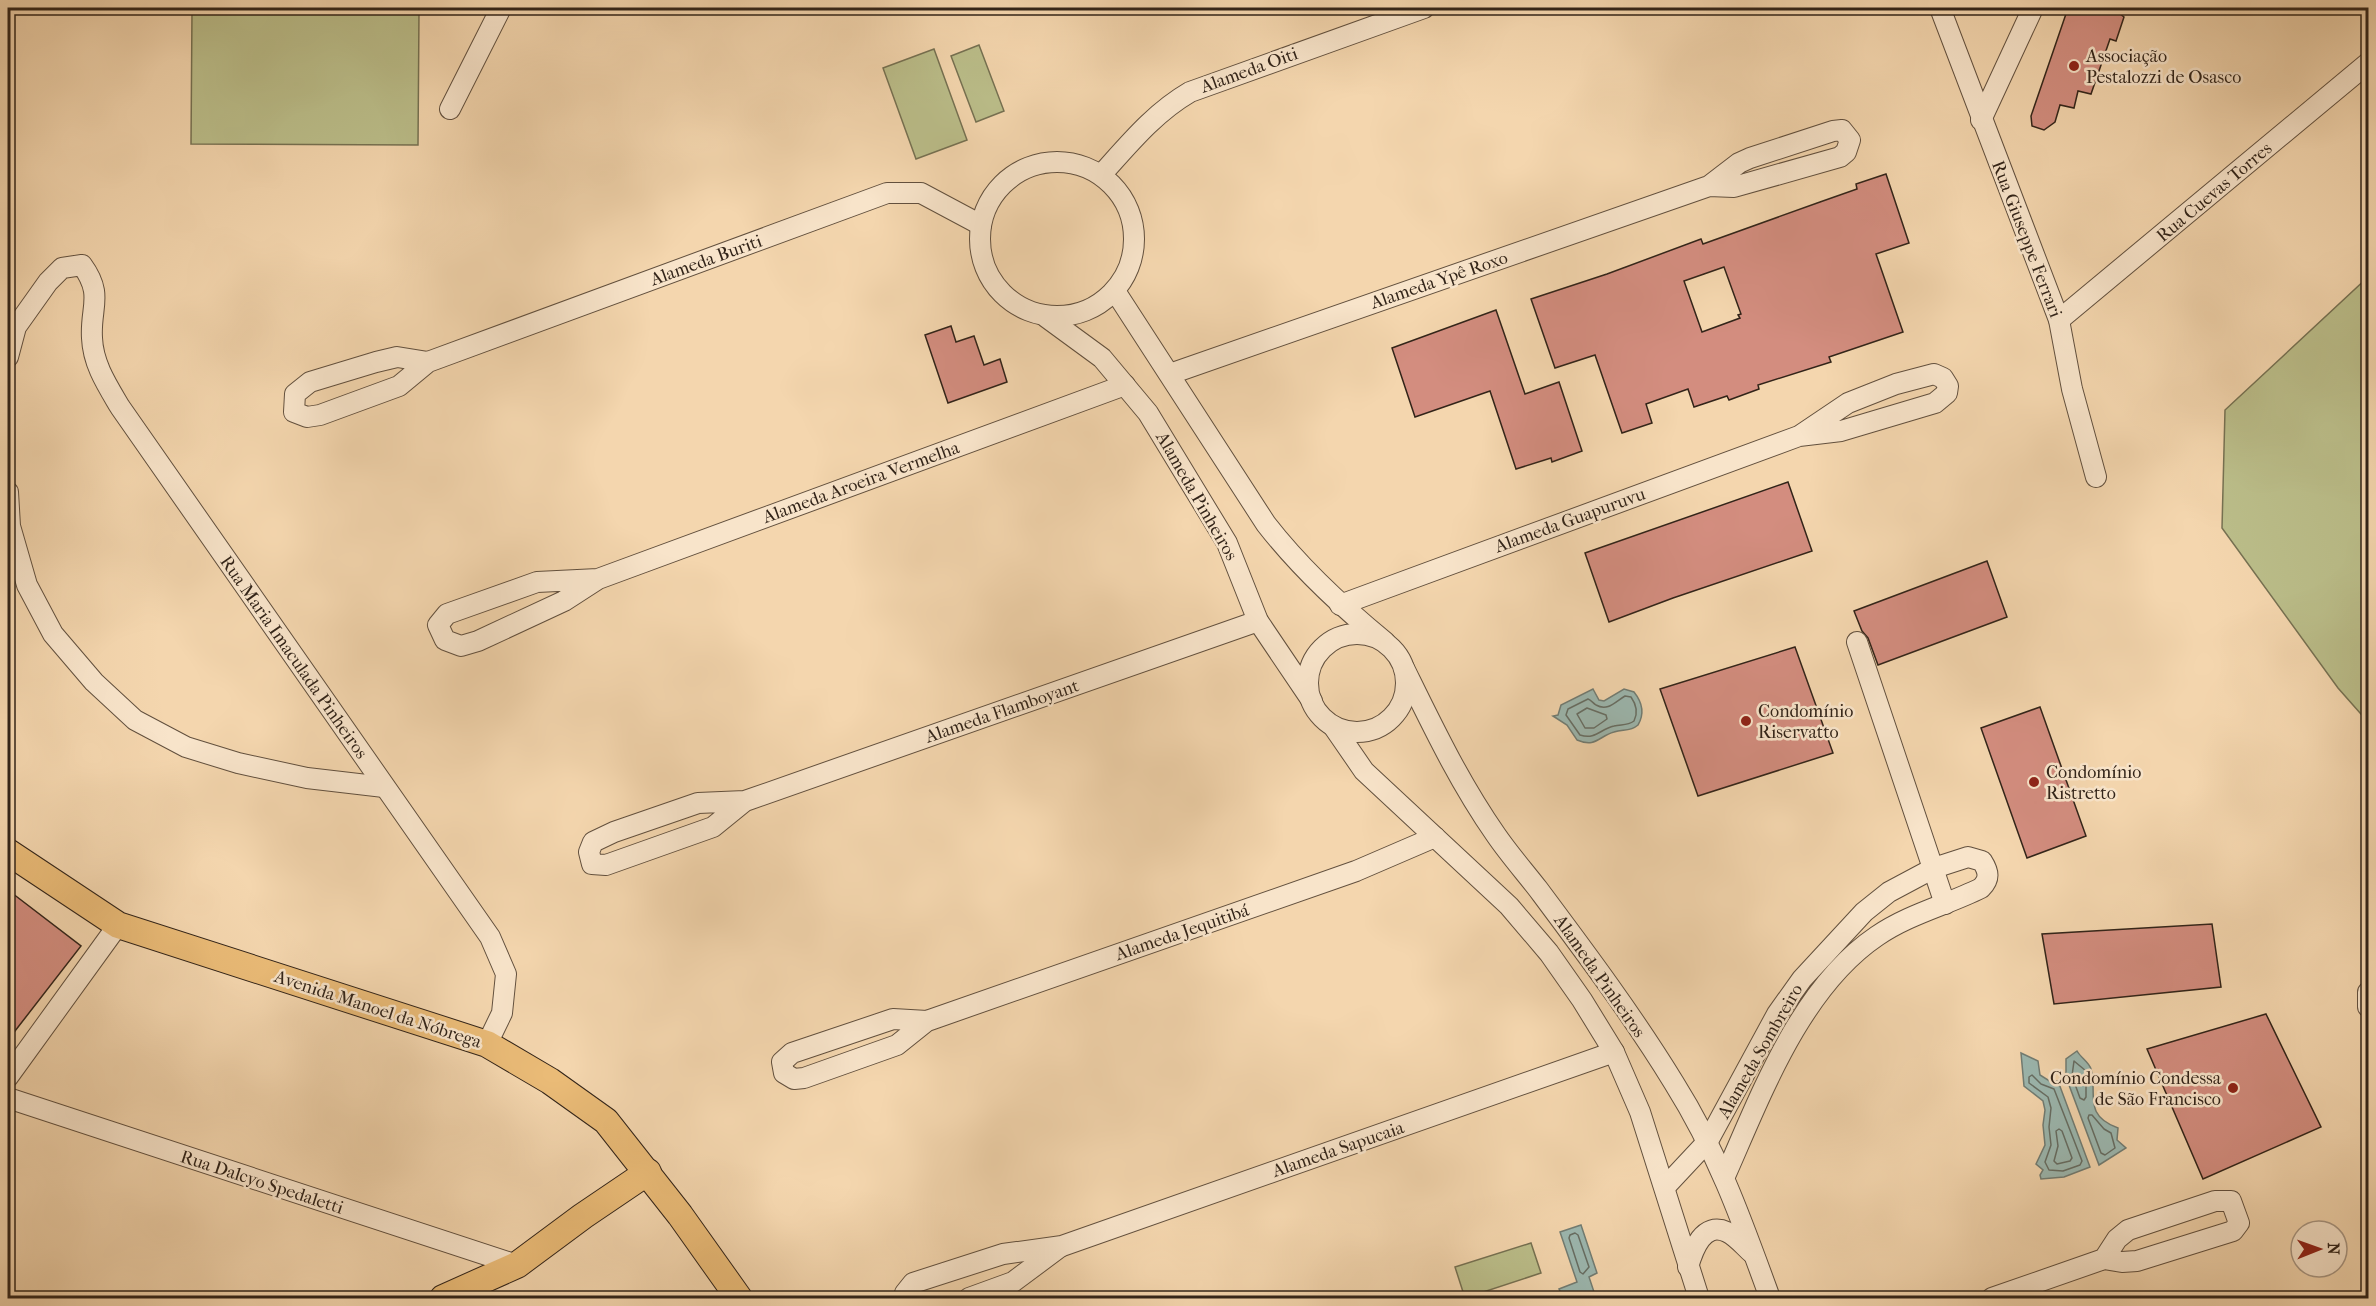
<svg xmlns="http://www.w3.org/2000/svg" width="2376" height="1306" viewBox="0 0 2376 1306" font-family="'IM FELL French Canon',serif">
<style>
.green{fill:#bbbe8a;stroke:#767152;stroke-width:1.5}
.water{fill:#9cb8b0;stroke:#727d74;stroke-width:1.5}
.lines{fill:none;stroke-linecap:round;stroke-linejoin:round}
.shore{stroke:#676e64;stroke-width:1.5}
.building{fill:#d38d7f;stroke:#322419;stroke-width:1.5;fill-rule:evenodd}
.minor-casing{stroke:#62503e;stroke-width:22}
.major-casing{stroke:#322419;stroke-width:28}
.minor{stroke:#f8e4ca;stroke-width:20}
.major{stroke:#eabb77;stroke-width:26}
.poi-dot{fill:#8f2418;stroke:#f8e4ca;stroke-width:2}
.labels{text-anchor:middle;stroke-width:5;stroke-linejoin:round;paint-order:stroke}
.poi-label{font-size:18px;fill:#322419;stroke:#f8e4ca;text-anchor:start}
.street-label{font-size:18px;fill:#322419;stroke:#f8e4ca}
</style>
<rect width="100%" height="100%" fill="#f4d6ae"/>
<filter id="stains"><feTurbulence type="fractalNoise" baseFrequency=".00333" numOctaves="4"/><feColorMatrix values="0 0 0 0 .2 0 0 0 0 .09 0 0 0 0 .02 0 0 0 .5 -.17"/></filter>
<radialGradient id="worn" r=".72"><stop offset=".6" stop-color="#630" stop-opacity="0"/><stop offset="1" stop-color="#630" stop-opacity=".3"/></radialGradient>
<g class="green">
<polygon points="192,11 419,12 418,145 191,144"/>
<polygon points="979,45 1004,111 976,122 951,56"/>
<polygon points="934,49 967,140 916,159 883,68"/>
<polygon points="2368,277 2368,722 2338,688 2222,528 2225,410"/>
<polygon points="1531,1243 1541,1273 1465,1298 1455,1267"/>
</g>
<g class="water">
<path d="M1593,689L1599,700L1604,701L1624,689L1634,692C1642,702 1645,713 1638,725C1630,732 1623,729 1614,732C1599,736 1596,748 1577,740L1567,725L1553,716L1558,715L1561,705Z"/>
<path d="M2077,1051C2081,1058 2089,1062 2091,1069C2098,1093 2082,1115 2118,1128L2117,1140L2126,1148L2099,1165L2066,1077V1059Z"/>
<polygon points="2021,1053 2038,1061 2040,1075 2051,1082 2058,1081 2090,1167 2064,1177 2041,1179 2040,1175 2043,1170 2036,1164 2045,1145 2043,1125 2045,1110 2043,1101 2024,1086"/>
<polygon points="1581,1225 1597,1273 1589,1277 1596,1298 1563,1298 1559,1289 1577,1282 1560,1232"/>
</g>
<g class="lines">
<g class="shore">
<path d="M1625,696L1631,697C1636,704 1638,713 1634,721C1627,726 1621,724 1614,726C1600,729 1596,740 1580,735L1566,715L1568,709L1588,699C1591,700 1593,703 1596,705C1608,712 1616,701 1625,696Z"/>
<polygon points="1587,708 1606,715 1607,719 1594,728 1585,728 1577,714"/>
<polygon points="2074,1061 2086,1071 2086,1097 2084,1100 2080,1098 2072,1076"/>
<polygon points="2032,1075 2041,1084 2054,1089 2082,1161 2080,1165 2063,1171 2049,1170 2045,1162 2051,1145 2049,1127 2051,1108 2048,1097 2029,1083 2029,1077"/>
<polygon points="2089,1115 2092,1115 2104,1129 2111,1133 2115,1148 2105,1155 2101,1153 2088,1118"/>
<polygon points="2059,1129 2062,1131 2072,1158 2070,1161 2057,1164 2054,1161 2058,1146 2056,1131"/>
<polygon points="1575,1233 1578,1235 1589,1267 1583,1274 1580,1272 1569,1238 1570,1235"/>
</g>
</g>
<g class="building">
<polygon points="2068,8 2112,8 2124,17 2116,41 2110,39 2091,94 2078,91 2074,108 2060,105 2055,122 2044,130 2032,126 2031,116"/>
<path d="M1886,174L1909,243L1876,254L1903,332L1829,357L1831,362L1758,385L1759,389L1729,400L1727,396L1694,407L1688,389L1646,404L1652,423L1622,433L1595,355L1555,368L1531,299L1607,274L1701,239L1703,244L1820,202L1857,189L1856,184ZM1724,267L1741,314L1738,315L1740,318L1702,332L1684,281Z"/>
<polygon points="1496,310 1525,394 1559,382 1582,451 1552,462 1551,458 1516,469 1490,391 1415,417 1392,348"/>
<polygon points="951,326 956,342 974,336 984,365 1000,359 1007,382 948,403 925,335"/>
<polygon points="1788,482 1812,551 1673,598 1609,622 1585,553"/>
<polygon points="1987,561 2007,617 1878,665 1868,638 1862,631 1854,611"/>
<polygon points="1795,647 1833,753 1698,796 1660,689"/>
<polygon points="2040,707 2086,836 2027,858 1981,728"/>
<polygon points="8,890 81,946 8,1040"/>
<polygon points="2212,924 2221,987 2054,1004 2042,934"/>
<polygon points="2266,1014 2321,1127 2203,1179 2147,1049"/>
</g>
<g class="lines">
<defs>
<g id="minor">
<polyline points="1940,8 2059,320 2072,389 2096,477"/>
<polyline points="450,109 501,8"/>
<polyline points="1981,120 2033,8"/>
<circle cx="1057" cy="239" r="77"/>
<path d="M1101,175C1129,144 1154,113 1190,92L1424,8"/>
<path d="M1115,291L1266,524C1301,569 1341,606 1385,642"/>
<polyline points="1046,317 1102,358 1148,413 1227,543 1258,621 1312,701"/>
<polyline points="2059,320 2368,63"/>
<path d="M8,357L16,327L48,282L62,268L82,265C104,295 90,307 92,338C93,364 107,385 120,407L490,937L506,974L502,1013L487,1044"/>
<polyline points="428,362 397,357 376,362 310,382 295,394 294,412 307,417 320,415 399,386 428,362 887,193 921,193 981,225"/>
<polyline points="1170,374 1709,186 1739,163 1750,158 1833,131 1842,130 1850,140 1846,152 1840,157 1734,187 1709,186"/>
<polyline points="8,492 10,526 27,585 53,634 94,682 135,720 186,747 238,763 307,778 384,787"/>
<polyline points="598,579 537,582 447,614 438,625 445,640 461,646 478,641 564,601 598,579 1125,385"/>
<polyline points="1340,605 1799,436 1841,431 1935,403 1947,393 1948,386 1943,378 1934,374 1896,384 1848,403 1799,436"/>
<circle cx="1357" cy="683" r="49"/>
<polyline points="1857,642 1945,904"/>
<path d="M1404,668C1432,725 1459,782 1496,835C1509,854 1524,871 1538,889C1585,952 1633,1016 1674,1083C1718,1153 1742,1221 1770,1298"/>
<polyline points="1333,726 1364,771 1509,906 1549,953 1582,1000 1614,1052 1640,1112 1699,1298"/>
<polyline points="745,801 713,827 606,865 592,864 589,852 593,842 614,832 698,803 745,801 1258,621"/>
<polyline points="2368,992 2368,1007"/>
<polyline points="927,1021 893,1019 792,1053 782,1062 784,1073 794,1079 804,1078 897,1045 927,1021 1356,871 1435,837"/>
<polyline points="8,1077 118,925"/>
<polyline points="8,1098 517,1265"/>
<path d="M1665,1187L1708,1141L1777,1014L1802,979L1864,912L1889,892L1934,868L1968,857L1982,861C1989,872 1990,879 1981,888C1947,905 1909,914 1877,936C1800,988 1761,1095 1725,1176"/>
<path d="M1688,1267C1693,1250 1703,1221 1727,1232C1736,1236 1745,1247 1752,1253"/>
<polyline points="904,1298 905,1293 913,1283 1003,1254 1062,1246 1614,1052"/>
<polyline points="969,1298 1013,1282 1060,1247"/>
<polyline points="1992,1298 2104,1259 2122,1262 2137,1261 2233,1231 2239,1223 2231,1201 2215,1201 2128,1230 2117,1239 2104,1259"/>
</g>
<g id="major">
<polyline points="8,852 118,925 487,1044 550,1081 606,1121 680,1215 739,1298"/>
<polyline points="443,1298 517,1265 583,1216 648,1172"/>
</g>
</defs>
<use href="#minor" class="minor-casing"/>
<use href="#major" class="major-casing"/>
<use href="#minor" class="minor"/>
<use href="#major" class="major"/>
</g>
<g class="poi-dot">
<circle cx="2074" cy="66" r="6"/>
<circle cx="1746" cy="721" r="6"/>
<circle cx="2034" cy="782" r="6"/>
<circle cx="2233" cy="1088" r="6"/>
</g>
<g class="labels">
<g class="poi-label">
<text x="2086" y="62">Associação<tspan x="2086" dy="21">Pestalozzi de Osasco</tspan></text>
<text x="1758" y="717">Condomínio<tspan x="1758" dy="21">Riservatto</tspan></text>
<text x="2046" y="778">Condomínio<tspan x="2046" dy="21">Ristretto</tspan></text>
<text x="2221" y="1084" text-anchor="end">Condomínio Condessa<tspan x="2221" dy="21">de São Francisco</tspan></text>
</g>
<g class="street-label">
<text transform="translate(1249 70) rotate(-20)" y="6">Alameda Oiti</text>
<text transform="translate(2214 192) rotate(-40)" y="6">Rua Cuevas Torres</text>
<text transform="translate(2027 239) rotate(69)" y="6">Rua Giuseppe Ferrari</text>
<text transform="translate(706 260) rotate(-20)" y="6">Alameda Buriti</text>
<text transform="translate(1439 280) rotate(-19)" y="6">Alameda Ypê Roxo</text>
<text transform="translate(861 482) rotate(-20)" y="6">Alameda Aroeira Vermelha</text>
<text transform="translate(1197 496) rotate(60)" y="6">Alameda Pinheiros</text>
<text transform="translate(1570 520) rotate(-20)" y="6">Alameda Guapuruvu</text>
<text transform="translate(294 657) rotate(55)" y="6">Rua Maria Imaculada Pinheiros</text>
<text transform="translate(1002 711) rotate(-19)" y="6">Alameda Flamboyant</text>
<text transform="translate(1182 932) rotate(-19)" y="6">Alameda Jequitibá</text>
<text transform="translate(1600 976) rotate(55)" y="6">Alameda Pinheiros</text>
<text transform="translate(378 1009) rotate(18)" y="6">Avenida Manoel da Nóbrega</text>
<text transform="translate(1760 1051) rotate(-60)" y="6">Alameda Sombreiro</text>
<text transform="translate(1338 1149) rotate(-19)" y="6">Alameda Sapucaia</text>
<text transform="translate(262 1182) rotate(18)" y="6">Rua Dalcyo Spedaletti</text>
</g>
</g>
<rect width="2376" height="1306" fill="none" stroke="#f4d6ae" stroke-width="30"/>
<rect x="9" y="9" width="2358" height="1288" fill="none" stroke="#322419" stroke-width="3"/>
<rect x="15" y="15" width="2346" height="1276" fill="none" stroke="#322419" stroke-width="1.5"/>
<g transform="translate(2319 1249) rotate(89)"><circle r="28" fill="#f8e4ca" stroke="#a99783" stroke-width="1.5"/>
<path d="M0-4.5L10 22L0 15L-10 22Z" fill="#8f2418"/>
<text y="-9" font-size="16" font-weight="bold" text-anchor="middle" fill="#322419">N</text>
</g>
<rect width="100%" height="100%" filter="url(#stains)"/>
<rect width="100%" height="100%" fill="url(#worn)"/>
</svg>
